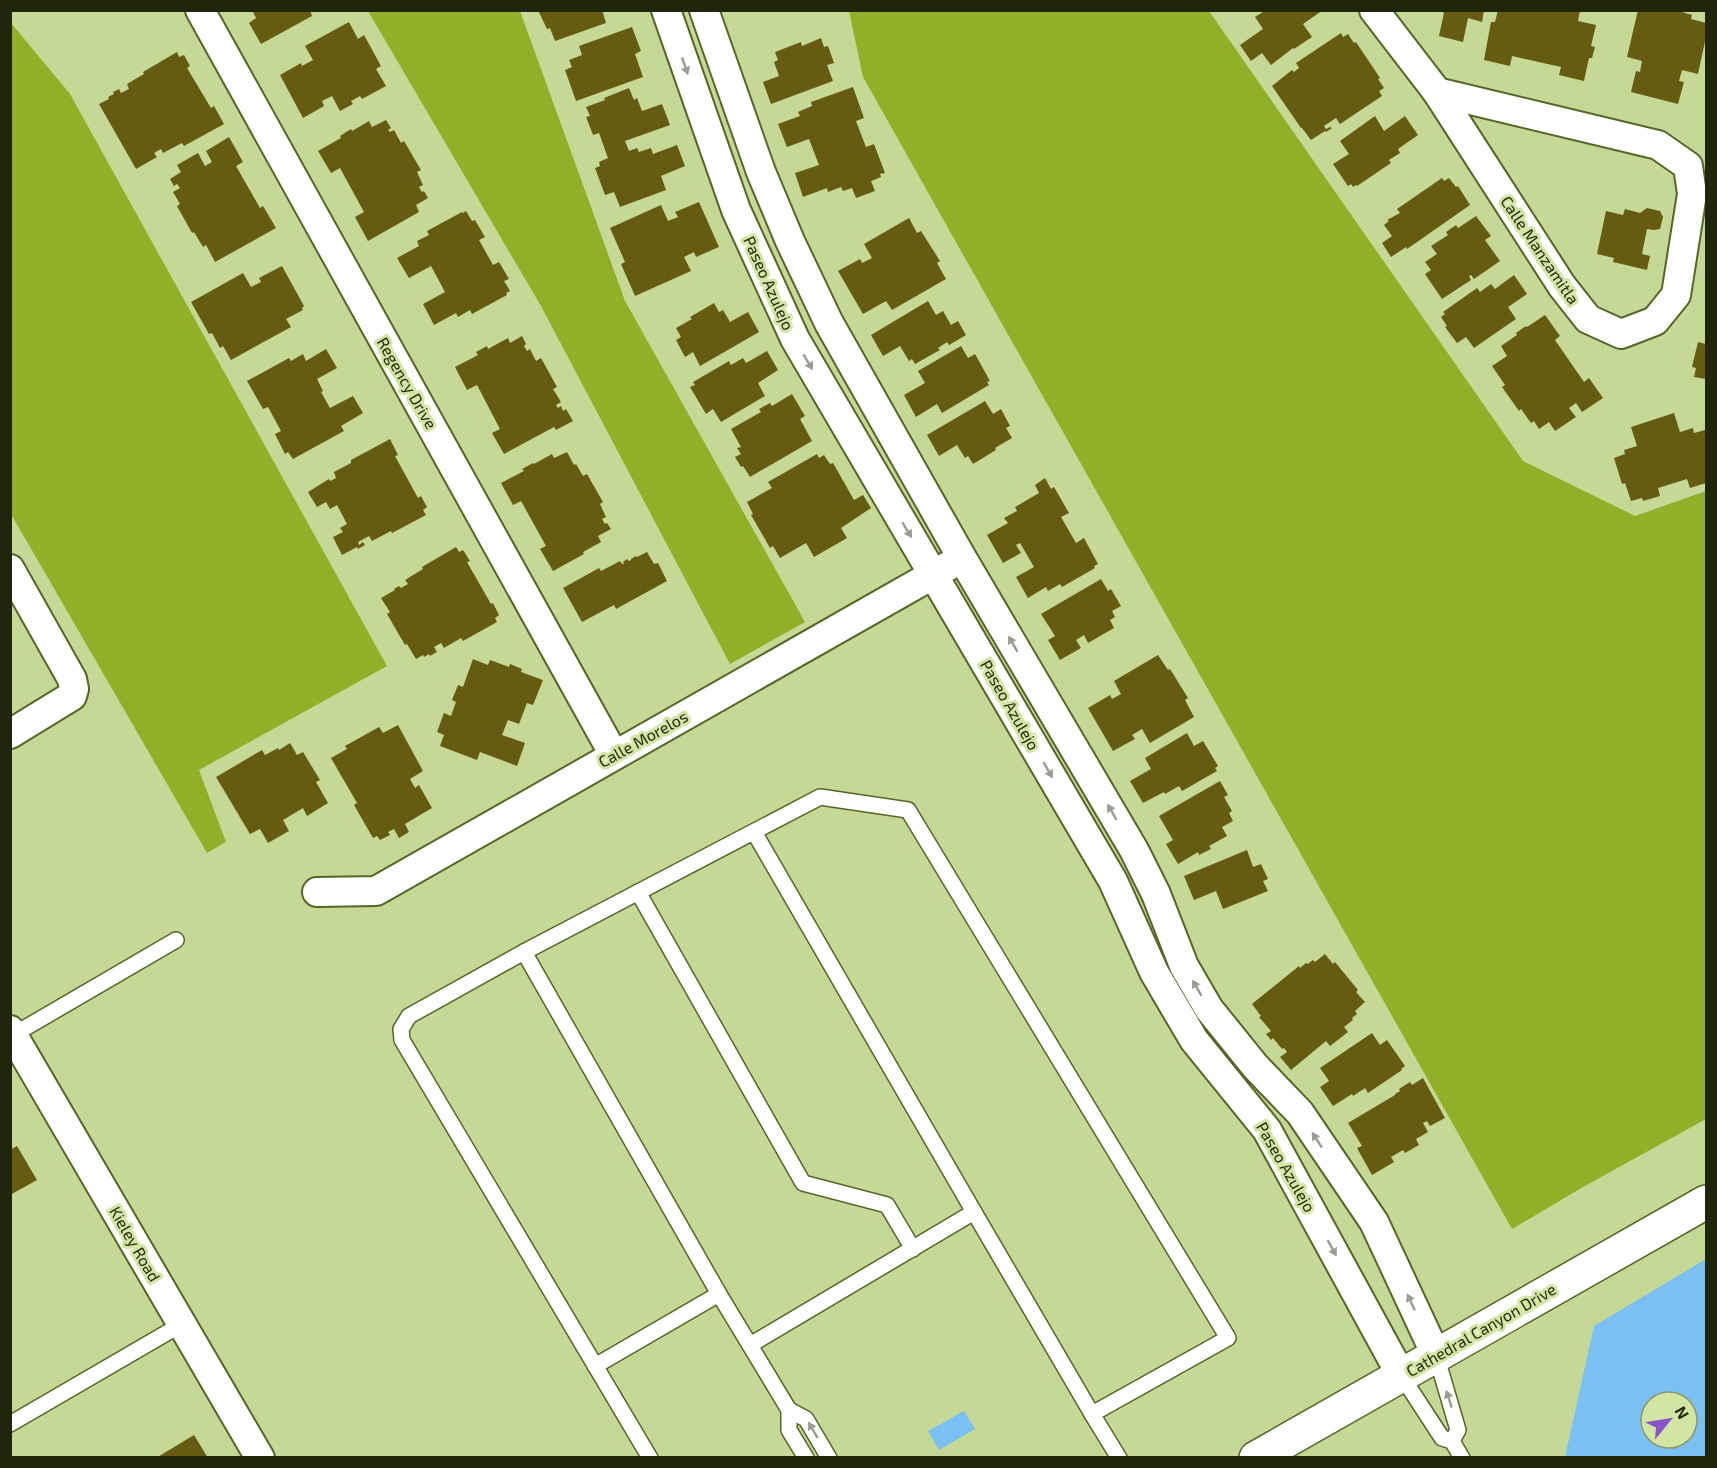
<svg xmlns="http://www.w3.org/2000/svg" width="1717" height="1468" viewBox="0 0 1717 1468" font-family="'Exo 2',sans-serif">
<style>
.green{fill:#92af28}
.water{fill:#7ac0f3;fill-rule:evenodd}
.building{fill:#655c12}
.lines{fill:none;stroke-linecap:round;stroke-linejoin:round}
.service-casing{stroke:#566626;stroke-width:18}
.minor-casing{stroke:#566626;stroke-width:32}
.tertiary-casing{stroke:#566626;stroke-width:36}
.service{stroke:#fff;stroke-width:15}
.minor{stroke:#fff;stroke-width:28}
.tertiary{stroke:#fff;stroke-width:33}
.oneway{fill:#9a9d92}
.labels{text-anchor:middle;stroke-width:6;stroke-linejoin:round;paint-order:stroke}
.street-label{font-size:16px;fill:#1f260c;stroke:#d2e5a2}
</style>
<rect width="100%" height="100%" fill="#c5d896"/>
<g class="green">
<polygon points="368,11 520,11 625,301 805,622 730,664 541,306"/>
<polygon points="849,11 1209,11 1523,461 1635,516 1706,491 1706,1119 1583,1187 1512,1229 863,77"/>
<polygon points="11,23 70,94 387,666 199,770 226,842 207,853 11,514"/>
</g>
<g class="water">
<path d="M1706,1259V1457H1565L1594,1326ZM1651,1402H1687V1438H1651Z"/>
<polygon points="964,1411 975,1429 939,1450 928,1431"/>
</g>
<g class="building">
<polygon points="252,10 310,10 312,16 261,44 249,23 256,18"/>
<polygon points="538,10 602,10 606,23 555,41 550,28 547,29"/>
<polygon points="1266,10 1323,10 1303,24 1312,37 1294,49 1293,48 1271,65 1262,53 1251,61 1240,45 1263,29 1255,17"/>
<polygon points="1439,10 1484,10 1482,22 1468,18 1463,42 1439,36 1444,13"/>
<polygon points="1498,10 1580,10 1578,21 1596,25 1591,46 1595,47 1592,58 1589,58 1584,81 1559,75 1561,67 1512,56 1510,66 1484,60 1491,22 1495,22"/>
<polygon points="1638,10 1675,10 1692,15 1691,19 1706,23 1706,37 1698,74 1682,70 1679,81 1684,82 1678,104 1631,92 1636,71 1640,72 1642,61 1627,57"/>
<polygon points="349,22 358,39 364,35 381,66 376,69 386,86 362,99 360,96 351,101 353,104 340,111 332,96 322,101 324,106 303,118 280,75 301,63 302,66 313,60 305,46"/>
<polygon points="632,27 641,51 635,54 643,77 576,101 565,70 572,67 569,60 582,55 579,46"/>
<polygon points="1341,33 1343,37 1348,34 1354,43 1356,42 1380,78 1378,79 1384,88 1379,91 1382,96 1340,124 1336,118 1324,126 1326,129 1330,127 1332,128 1326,132 1325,131 1311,140 1302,128 1301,128 1272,86 1292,70 1294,72 1299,68 1296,63"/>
<polygon points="821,38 824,47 828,46 834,63 827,65 833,81 771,104 763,82 779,76 774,62 778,60 775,52 801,42 802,46"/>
<polygon points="177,52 179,57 184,55 190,66 187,68 211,108 214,106 224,124 184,146 182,143 163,153 161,149 154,153 157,157 136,169 99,104 109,99 108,97 114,94 113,92 119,89 121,93 129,89 127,84 144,74 143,72"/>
<polygon points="853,87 864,118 856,121 866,147 874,144 885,173 880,174 881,177 871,181 875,191 856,198 852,188 843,191 841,187 828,192 827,188 803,197 795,173 819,165 809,139 787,147 778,124 800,116 798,112 812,106 811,102"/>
<polygon points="629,88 634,100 637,98 642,111 662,104 670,125 625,141 629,151 637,148 639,152 651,148 653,154 677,145 685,166 661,176 666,190 620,207 614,192 605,195 595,168 600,166 599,162 608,158 599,133 593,135 586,117 590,116 586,107 605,100 604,98"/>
<polygon points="1375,116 1384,131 1405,116 1418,135 1398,149 1400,153 1389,160 1391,163 1357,186 1356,185 1353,187 1351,184 1348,186 1333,164 1349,154 1340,141"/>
<polygon points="386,120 391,128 388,130 390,132 394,130 401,143 404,141 421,170 417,172 423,185 419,187 422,192 424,191 428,198 416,205 419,212 368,241 355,217 364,212 340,168 331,173 318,151 341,138 340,136 351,129 352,131 369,121 372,127"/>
<polygon points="229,137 243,162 236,166 260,208 263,206 276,228 215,262 206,245 203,247 194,232 192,233 177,206 180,204 173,192 180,188 177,184 174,186 170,179 181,172 177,165 198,153 205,166 212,162 206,151"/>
<polygon points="1442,178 1444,181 1449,178 1456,187 1458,186 1470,205 1407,249 1406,247 1391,257 1382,243 1392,236 1384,225 1389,221 1387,220 1400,213 1397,209"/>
<polygon points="699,202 719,247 696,257 694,252 684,257 691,271 635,296 621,264 625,262 610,228 661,205 668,221 678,217 675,212"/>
<polygon points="1647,208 1660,211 1663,217 1660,229 1654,230 1647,229 1642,254 1650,256 1647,270 1613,262 1614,258 1597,254 1606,211 1623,215 1625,209 1640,213"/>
<polygon points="466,211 472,221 475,220 485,237 479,240 493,265 499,262 509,279 504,281 510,291 506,293 507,295 472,314 470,310 458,317 456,313 434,325 423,304 445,292 431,266 409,278 397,258 419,246 417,241 429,235 427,231 462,212 463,213"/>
<polygon points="1476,216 1491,236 1485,240 1500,261 1474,279 1471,275 1469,276 1471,280 1442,299 1425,274 1431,270 1425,262 1437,254 1431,246 1448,235 1446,232 1456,225 1458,228"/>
<polygon points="909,218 917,233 921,231 940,261 937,263 946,279 892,310 886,301 863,314 838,271 860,259 862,263 872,258 864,244"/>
<polygon points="282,266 304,306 302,308 303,310 286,319 291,327 231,360 223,346 220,348 212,333 209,334 191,302 243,273 251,287 261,282 259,278"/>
<polygon points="1514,275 1527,294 1508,307 1516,319 1474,348 1466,337 1457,343 1445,327 1447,326 1441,317 1445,314 1443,312 1477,288 1480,292 1491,284 1495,289"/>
<polygon points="928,301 936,315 943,311 951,325 958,321 966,335 949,345 947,342 938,348 940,350 915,364 912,359 909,361 900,346 883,356 871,335"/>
<polygon points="714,303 719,312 723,310 730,322 748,312 759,332 700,366 693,352 685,357 676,340 681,337 676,328 692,319 690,317"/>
<polygon points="1545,315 1560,336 1555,340 1584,382 1589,378 1603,398 1582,412 1576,403 1569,408 1576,417 1555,431 1549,422 1539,429 1534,421 1531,423 1521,409 1519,411 1502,387 1505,385 1492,366 1507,356 1501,346 1517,335 1516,333 1526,326 1527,327"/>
<polygon points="522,336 526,344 524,346 527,351 530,349 536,361 541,358 557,387 553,389 561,402 556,405 558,408 561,406 563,411 566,409 573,421 556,430 554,427 504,454 492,433 500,429 477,385 467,390 455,367 478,355 476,352 487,346 488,349 508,338 510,343"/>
<polygon points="1698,342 1706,344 1706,379 1694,377 1696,368 1692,367"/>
<polygon points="961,346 968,358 975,354 990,381 987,382 989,385 942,413 937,404 916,417 904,395 925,383 918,371"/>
<polygon points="326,349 337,368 317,379 323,391 321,392 330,408 353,396 363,413 341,426 344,431 293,459 288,452 285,454 275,434 281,431 268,407 263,409 247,381 289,358 291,361 303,354 306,361"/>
<polygon points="767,351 778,370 758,383 765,396 721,422 713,409 706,414 690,387 695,385 693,382 729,361 731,365 743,358 746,363"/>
<polygon points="792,394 805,416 800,419 812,441 750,477 743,466 741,467 735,457 741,454 737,448 741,447 731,429 761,412 759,409 770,403 772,406"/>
<polygon points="985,401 993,414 1001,409 1010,426 1006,428 1012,438 995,448 996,450 973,464 968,456 965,458 957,445 939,456 927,435"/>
<polygon points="1674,413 1680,432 1693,428 1694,433 1705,430 1706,435 1706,483 1690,488 1687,479 1658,488 1660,496 1643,501 1642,498 1631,501 1625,483 1622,484 1614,458 1625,454 1624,450 1637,446 1631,427"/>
<polygon points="390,439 398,455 395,456 418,498 421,496 427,507 423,510 426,515 392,533 391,531 372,541 369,536 358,542 359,545 363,542 365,545 358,549 357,547 342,555 333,537 343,532 340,528 347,524 337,505 330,509 326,502 317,507 308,492 329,479 330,481 336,478 334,472 351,463 351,460"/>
<polygon points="567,452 574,465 576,464 583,476 587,474 603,502 600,504 606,517 602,519 605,524 607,523 611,529 598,536 601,542 583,552 584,554 553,571 540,549 546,546 521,501 513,505 501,483 524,471 522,469 533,463 534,464 552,454 554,458"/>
<polygon points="817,454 819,458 824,455 830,464 833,463 854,500 863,495 871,508 841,528 847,538 814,557 806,543 780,558 773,546 770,548 751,515 753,514 747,502 772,488 768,482"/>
<polygon points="1045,478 1051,489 1054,487 1069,513 1061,517 1076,543 1084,538 1098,564 1094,566 1095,568 1062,587 1060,584 1048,591 1046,587 1028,598 1016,577 1034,567 1020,543 1016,545 1021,553 1003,563 987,535 1008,523 1004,518 1017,511 1015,507 1039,493 1035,485"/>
<polygon points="456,547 459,552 463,550 470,561 467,562 491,604 493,603 499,615 495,618 497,622 463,641 461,638 444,648 441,643 434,647 437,652 430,656 429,654 424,657 423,655 416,659 407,644 405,645 387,614 390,612 381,598 395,590 394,589 399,586 401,588 408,584 405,580 423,569 422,567"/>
<polygon points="647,552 654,564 658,563 667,581 616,609 614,605 582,622 563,588 599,568 601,571 620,561 622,564 624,564 623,562 627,559 629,561 631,560 631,559 636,556 637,557"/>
<polygon points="1101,579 1108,591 1111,589 1121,606 1112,611 1115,617 1110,620 1114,628 1088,643 1084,635 1076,640 1081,648 1060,660 1048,640 1055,636 1041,614"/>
<polygon points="1158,655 1168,670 1170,669 1188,698 1185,700 1194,717 1150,743 1142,729 1132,735 1135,739 1113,751 1088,708 1110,695 1112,699 1121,694 1114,681"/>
<polygon points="473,659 488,665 490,660 509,667 510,664 522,669 521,672 543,680 533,705 527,703 519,724 508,720 502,735 525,743 517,766 480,752 477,760 440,746 444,735 437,732 444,713 451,716 456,702 452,700 458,685 463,687"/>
<polygon points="398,725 423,771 410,779 415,788 419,785 432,808 405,824 409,832 399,838 394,829 388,832 390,835 380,840 377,836 373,838 354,805 357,803 331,758 347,749 345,746 379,727 383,733"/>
<polygon points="1187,733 1194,746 1203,741 1218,766 1215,768 1217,771 1182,791 1179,786 1165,794 1164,792 1143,803 1130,781 1151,769 1145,758"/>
<polygon points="290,743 297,755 303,752 320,780 316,782 328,803 307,816 303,808 283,820 289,831 268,843 260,829 250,834 216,777 262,750 265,755 278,748 279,750"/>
<polygon points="1220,781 1228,795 1224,797 1232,811 1229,813 1233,821 1222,827 1227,836 1209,846 1211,849 1199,855 1198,852 1178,864 1166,844 1173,840 1159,816"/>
<polygon points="1247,850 1253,867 1261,864 1268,879 1263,881 1268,891 1223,909 1216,891 1194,900 1184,876"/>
<polygon points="1325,954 1333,964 1335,962 1358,990 1356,992 1365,1002 1355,1011 1357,1014 1352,1018 1353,1020 1344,1027 1348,1032 1330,1046 1326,1041 1291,1070 1280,1057 1287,1052 1284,1048 1282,1049 1273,1038 1271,1040 1266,1034 1271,1031 1259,1017 1261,1016 1252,1004 1299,966 1300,968 1306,963 1308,964 1313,960 1315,962"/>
<polygon points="1372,1033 1380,1045 1387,1040 1405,1066 1401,1069 1402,1070 1368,1093 1365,1088 1353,1096 1352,1094 1333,1106 1320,1087 1329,1081 1320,1068"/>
<polygon points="1423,1078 1445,1118 1430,1126 1427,1121 1423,1123 1428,1132 1416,1139 1419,1145 1405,1153 1403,1150 1391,1157 1394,1162 1372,1175 1357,1148 1362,1146 1348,1123 1395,1095 1395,1094 1400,1091 1399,1089 1410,1082 1412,1085"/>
<polygon points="17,1146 37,1180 10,1195 10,1150"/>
<polygon points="194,1435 208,1458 156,1458"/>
</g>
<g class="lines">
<defs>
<g id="service">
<polyline points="754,832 974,1212"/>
<polyline points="638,892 803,1183 887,1205 913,1249"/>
<polyline points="524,952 409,1016 401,1029 402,1040 650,1458"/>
<polyline points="13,1035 176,940"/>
<polyline points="750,1345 974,1212 1092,1414"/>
<polyline points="1436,1355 1458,1430 1452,1441"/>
<polyline points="595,1366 719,1294"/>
<polyline points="1401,1375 1442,1438 1452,1441 1462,1458"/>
<polyline points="789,1410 806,1419 829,1458"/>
<polyline points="10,1424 182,1324"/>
<polyline points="806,1458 789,1430 789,1410 719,1294 524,952 820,797 908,810 1228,1338 1092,1414 1119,1458"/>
</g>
<g id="minor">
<path d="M200,10C337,259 477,506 614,755"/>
<polyline points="666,10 736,210 795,339 1113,881 1154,972 1194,1040 1267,1130 1401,1375"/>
<polyline points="704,10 761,172 790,241 829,323 962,558 1134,850 1156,894 1184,966 1209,1009 1255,1066 1300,1113 1374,1222 1436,1355"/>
<polyline points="1374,10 1437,92"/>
<polygon points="1437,92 1658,145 1688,166 1692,194 1676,295 1655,321 1621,334 1588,319 1562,286"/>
<polyline points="10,569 72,679 74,689 72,696 10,734"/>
<polyline points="317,892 376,891 950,565"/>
<polyline points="10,1030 260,1458"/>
</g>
<polyline id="tertiary" points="1256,1458 1706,1202"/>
</defs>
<use href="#service" class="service-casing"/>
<use href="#minor" class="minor-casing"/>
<use href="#tertiary" class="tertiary-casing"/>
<use href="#service" class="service"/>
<use href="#minor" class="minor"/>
<use href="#tertiary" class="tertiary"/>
</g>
<defs><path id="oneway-solid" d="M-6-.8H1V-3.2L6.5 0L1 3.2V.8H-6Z" transform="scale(1.5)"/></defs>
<g class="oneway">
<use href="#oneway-solid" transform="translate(685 66) rotate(71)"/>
<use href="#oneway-solid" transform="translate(808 362) rotate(59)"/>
<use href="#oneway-solid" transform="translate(907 530) rotate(59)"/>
<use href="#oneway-solid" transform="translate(1013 644) rotate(-120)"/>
<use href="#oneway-solid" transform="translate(1048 770) rotate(60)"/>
<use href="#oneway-solid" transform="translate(1112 812) rotate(-120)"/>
<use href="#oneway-solid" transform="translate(1197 988) rotate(-120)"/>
<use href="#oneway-solid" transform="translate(1317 1140) rotate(-123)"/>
<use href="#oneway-solid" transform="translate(1332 1248) rotate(61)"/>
<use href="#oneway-solid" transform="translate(1411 1302) rotate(-115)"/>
<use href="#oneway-solid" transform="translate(1449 1399) rotate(-108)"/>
<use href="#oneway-solid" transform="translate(813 1430) rotate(-120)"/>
</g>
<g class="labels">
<g class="street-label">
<text transform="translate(1540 250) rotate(56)" y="6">Calle Manzamitla</text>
<text transform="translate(769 283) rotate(66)" y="6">Paseo Azulejo</text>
<text transform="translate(407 383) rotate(60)" y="6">Regency Drive</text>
<text transform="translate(1010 705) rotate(60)" y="6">Paseo Azulejo</text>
<text transform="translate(643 739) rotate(-29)" y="6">Calle Morelos</text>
<text transform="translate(1286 1167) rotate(60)" y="6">Paseo Azulejo</text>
<text transform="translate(135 1244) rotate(60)" y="6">Kieley Road</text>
<text transform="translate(1481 1330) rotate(-30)" y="6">Cathedral Canyon Drive</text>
</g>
</g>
<rect width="1717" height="1468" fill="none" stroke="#1f260c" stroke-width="24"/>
<g transform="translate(1669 1420) rotate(60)"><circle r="28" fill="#d2e5a2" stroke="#8a9966" stroke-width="1.5"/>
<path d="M0-4.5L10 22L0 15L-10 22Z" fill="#8752ca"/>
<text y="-9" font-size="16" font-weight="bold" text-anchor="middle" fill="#1f260c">N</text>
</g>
</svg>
